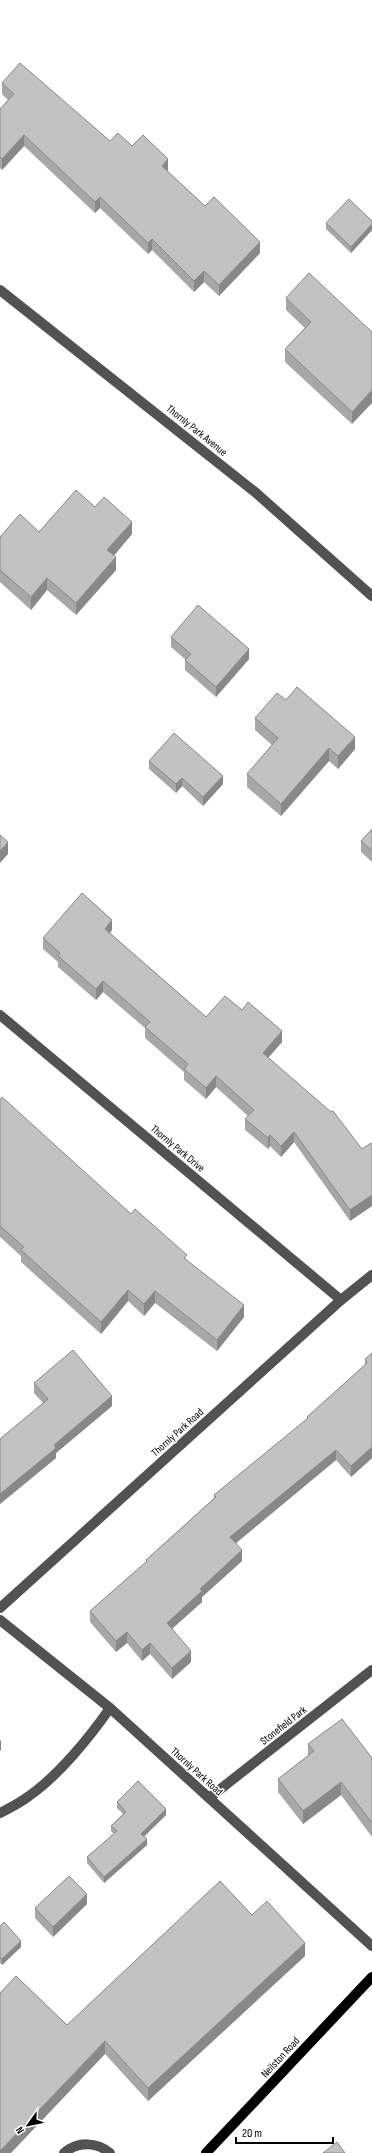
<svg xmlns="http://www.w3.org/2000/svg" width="372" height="2153" viewBox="0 0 372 2153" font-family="'Sofia Sans Condensed',sans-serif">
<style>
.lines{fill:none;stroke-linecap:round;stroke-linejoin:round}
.minor{stroke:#525252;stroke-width:10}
.major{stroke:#000;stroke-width:10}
.wall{fill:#a7a7a7}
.shaded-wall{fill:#888}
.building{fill:#c2c2c2;stroke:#888}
.labels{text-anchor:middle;stroke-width:3;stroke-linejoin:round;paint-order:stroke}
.street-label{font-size:11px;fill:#000;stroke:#fff}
</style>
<rect width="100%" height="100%" fill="#fff"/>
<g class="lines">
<g class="minor">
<polyline points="0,290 255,492 372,596"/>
<polyline points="0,1015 341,1300"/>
<polyline points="0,1608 341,1300 372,1275"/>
<polyline points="0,1620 110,1708 372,1946"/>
<polyline points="209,1798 372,1670"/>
<path d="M0,1813C10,1808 20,1803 29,1796C58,1776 90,1737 110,1708"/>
<path d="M64,2153C78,2141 97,2142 110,2153"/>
</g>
<polyline class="major" points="206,2153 372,1977"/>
</g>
<g class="wall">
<polygon points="2,83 110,141 132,146 168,170 167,171 205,206 260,253 219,296 204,282 194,292 152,250 148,254 100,208 95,213 24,146 2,170 0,168 0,109 8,100 2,94"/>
<polygon points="372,221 372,230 351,253 326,229 326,223"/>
<polygon points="286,298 372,332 352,424 285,362 285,349 305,328 286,310"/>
<polygon points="95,507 132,534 114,556 116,570 76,615 47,590 31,610 0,582 0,537 39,532"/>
<polygon points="171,637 249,659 216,697 185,670 185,660 186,660 171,647"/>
<polygon points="286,700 355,749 338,769 329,761 281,816 247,787 247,774 272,745 255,730 255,718"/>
<polygon points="149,761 223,784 203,806 182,786 176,793 149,769"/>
<polygon points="372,829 372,862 361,852 361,841"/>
<polygon points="112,930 110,933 206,1017 242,1010 282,1042 268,1057 362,1149 372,1145 372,1206 350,1221 294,1142 281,1157 270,1146 268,1149 245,1130 245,1119 248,1116 216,1087 206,1099 184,1080 184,1072 145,1038 145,1028 103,992 96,1000 58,967 58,962 43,949 43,938"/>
<polygon points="0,1100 131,1214 187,1260 244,1317 217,1351 155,1303 144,1316 128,1301 101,1334 21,1262 21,1256 0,1237"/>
<polygon points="372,1353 372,1458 351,1477 336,1460 236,1543 242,1561 202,1597 202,1602 172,1629 191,1662 172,1679 150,1654 142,1661 127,1643 116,1652 90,1622 90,1611 146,1562 146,1560 214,1498 214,1495 307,1420 307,1417 365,1365 365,1359"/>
<polygon points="34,1383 112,1406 56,1453 56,1458 0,1504 0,1439 43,1403 34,1393"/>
<polygon points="308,1744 372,1758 372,1837 341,1795 303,1824 278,1792 278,1779 308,1756"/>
<polygon points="117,1802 166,1815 144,1837 147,1845 104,1883 87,1863 87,1857 114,1834 111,1831 111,1826 123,1814 117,1808"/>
<polygon points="87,1904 53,1937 35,1918 35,1908"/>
<polygon points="252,1915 305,1956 148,2101 105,2054 67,2025"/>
<polygon points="0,1926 21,1947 2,1965 0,1963"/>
</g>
<g class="shaded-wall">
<polygon points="24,135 24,146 2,170 2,159"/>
<polygon points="168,159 168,170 162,177 162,166"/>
<polygon points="100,197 100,208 95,213 95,202"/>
<polygon points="372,224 372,230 351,253 351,247"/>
<polygon points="152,239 152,250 148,254 148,243"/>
<polygon points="260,242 260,253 219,296 219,285"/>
<polygon points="204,271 204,282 194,292 194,281"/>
<polygon points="372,390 372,403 352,424 352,412"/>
<polygon points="132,522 132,534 107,563 107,550"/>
<polygon points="116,557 116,570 76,615 76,603"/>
<polygon points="47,578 47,590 31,610 31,597"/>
<polygon points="249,649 249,659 216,697 216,687"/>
<polygon points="355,737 355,749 338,769 338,756"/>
<polygon points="329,748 329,761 281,816 281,804"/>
<polygon points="223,776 223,784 203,806 203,797"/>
<polygon points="182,778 182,786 176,793 176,784"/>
<polygon points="8,842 8,854 0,863 0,851"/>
<polygon points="112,920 112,930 105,939 105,929"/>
<polygon points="103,981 103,992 96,1000 96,989"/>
<polygon points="282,1031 282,1042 263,1064 263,1053"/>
<polygon points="216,1076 216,1087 206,1099 206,1088"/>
<polygon points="294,1132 294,1142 281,1157 281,1146"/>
<polygon points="270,1135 270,1146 268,1149 268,1138"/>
<polygon points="372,1195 372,1206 350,1221 350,1210"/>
<polygon points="128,1290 128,1301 101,1334 101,1322"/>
<polygon points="155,1291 155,1303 144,1316 144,1304"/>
<polygon points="244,1305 244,1317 217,1351 217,1340"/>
<polygon points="112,1396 112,1406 56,1453 56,1458 0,1504 0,1494 54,1445"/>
<polygon points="372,1447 372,1458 351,1477 351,1466"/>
<polygon points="336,1450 336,1460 230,1548 230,1537"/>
<polygon points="242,1550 242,1561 202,1597 202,1602 167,1633 167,1623 200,1589"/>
<polygon points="127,1632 127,1643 116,1652 116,1641"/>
<polygon points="150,1643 150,1654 142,1661 142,1650"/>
<polygon points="191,1651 191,1662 172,1679 172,1668"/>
<polygon points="1,1740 1,1750 0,1751 0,1741"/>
<polygon points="341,1782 341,1795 303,1824 303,1811"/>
<polygon points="166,1809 166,1815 141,1839 141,1834"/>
<polygon points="147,1839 147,1845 104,1883 104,1877"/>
<polygon points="87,1894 87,1904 53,1937 53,1927"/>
<polygon points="21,1941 21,1947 2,1965 2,1959"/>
<polygon points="305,1943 305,1956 148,2101 148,2088"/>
<polygon points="105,2041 105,2054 11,2153 0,2153 0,2151"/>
</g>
<g class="building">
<polygon points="20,63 110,141 118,133 132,146 143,135 168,159 162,166 205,206 214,197 260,242 219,285 204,271 194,281 152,239 148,243 100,197 95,202 24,135 2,159 0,157 0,109 14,94 2,83"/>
<polygon points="349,199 372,221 372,224 351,247 326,223"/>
<polygon points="309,273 372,332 372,390 352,412 285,349 311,322 286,298"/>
<polygon points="76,490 95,507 104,497 132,522 107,550 116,557 76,603 47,578 31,597 0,570 0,537 20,514 39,532"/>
<polygon points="198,605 249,649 216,687 185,660 191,654 171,637"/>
<polygon points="297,687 355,737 338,756 329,748 281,804 247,774 278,738 255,718 277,693 286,700"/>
<polygon points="174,733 223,776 203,797 182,778 176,784 149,761"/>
<polygon points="372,829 372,851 361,841"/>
<polygon points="0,835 8,842 0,851"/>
<polygon points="82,893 112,920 105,929 206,1017 225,996 242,1010 248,1002 282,1031 263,1053 331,1112 333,1111 362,1149 371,1143 372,1145 372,1195 350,1210 294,1132 281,1146 270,1135 268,1138 245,1119 254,1110 216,1076 206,1088 184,1069 188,1064 145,1027 150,1022 103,981 96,989 58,956 60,953 43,938"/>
<polygon points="2,1097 131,1214 135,1209 187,1255 184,1258 244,1305 217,1340 155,1291 144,1304 128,1290 101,1322 21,1250 24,1247 0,1226 0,1100"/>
<polygon points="73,1350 112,1396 54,1445 56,1448 0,1494 0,1439 48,1399 34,1383"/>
<polygon points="372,1353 372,1447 351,1466 336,1450 230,1537 242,1550 200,1589 202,1591 167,1623 191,1651 172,1668 150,1643 142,1650 127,1632 116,1641 90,1611 147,1561 146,1560 216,1497 214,1495 308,1418 307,1417 367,1363 365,1359"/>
<polygon points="342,1719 372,1758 372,1823 341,1782 303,1811 278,1779 314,1751 308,1744"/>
<polygon points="138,1781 166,1809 141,1834 147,1839 104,1877 87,1857 117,1831 111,1826 126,1812 117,1802"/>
<polygon points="69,1876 87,1894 53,1927 35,1908"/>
<polygon points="220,1881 252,1915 267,1901 305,1943 148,2088 105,2041 0,2151 0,1993 16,1976 67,2025"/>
<polygon points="4,1922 21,1941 2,1959 0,1957 0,1926"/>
<polygon points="337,2142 345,2153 323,2153"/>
</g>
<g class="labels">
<g class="street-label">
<text transform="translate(197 430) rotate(39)" y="4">Thornly Park Avenue</text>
<text transform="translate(178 1148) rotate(40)" y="4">Thornly Park Drive</text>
<text transform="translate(177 1432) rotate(-42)" y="4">Thornly Park Road</text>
<text transform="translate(283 1725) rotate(-38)" y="4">Stonefield Park</text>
<text transform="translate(197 1771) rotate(42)" y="4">Thornly Park Road</text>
<text transform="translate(280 2057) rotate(-47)" y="4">Neilston Road</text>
</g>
</g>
<g transform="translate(28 2125) rotate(237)" stroke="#ffffff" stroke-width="3" paint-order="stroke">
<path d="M0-3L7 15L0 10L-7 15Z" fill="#000000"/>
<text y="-6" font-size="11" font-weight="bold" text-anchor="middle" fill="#000000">N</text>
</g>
<path d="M236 2137v6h97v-6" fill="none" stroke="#000000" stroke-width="2"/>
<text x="242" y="2137" font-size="12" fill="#000000" stroke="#ffffff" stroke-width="3" paint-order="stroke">20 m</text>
</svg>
